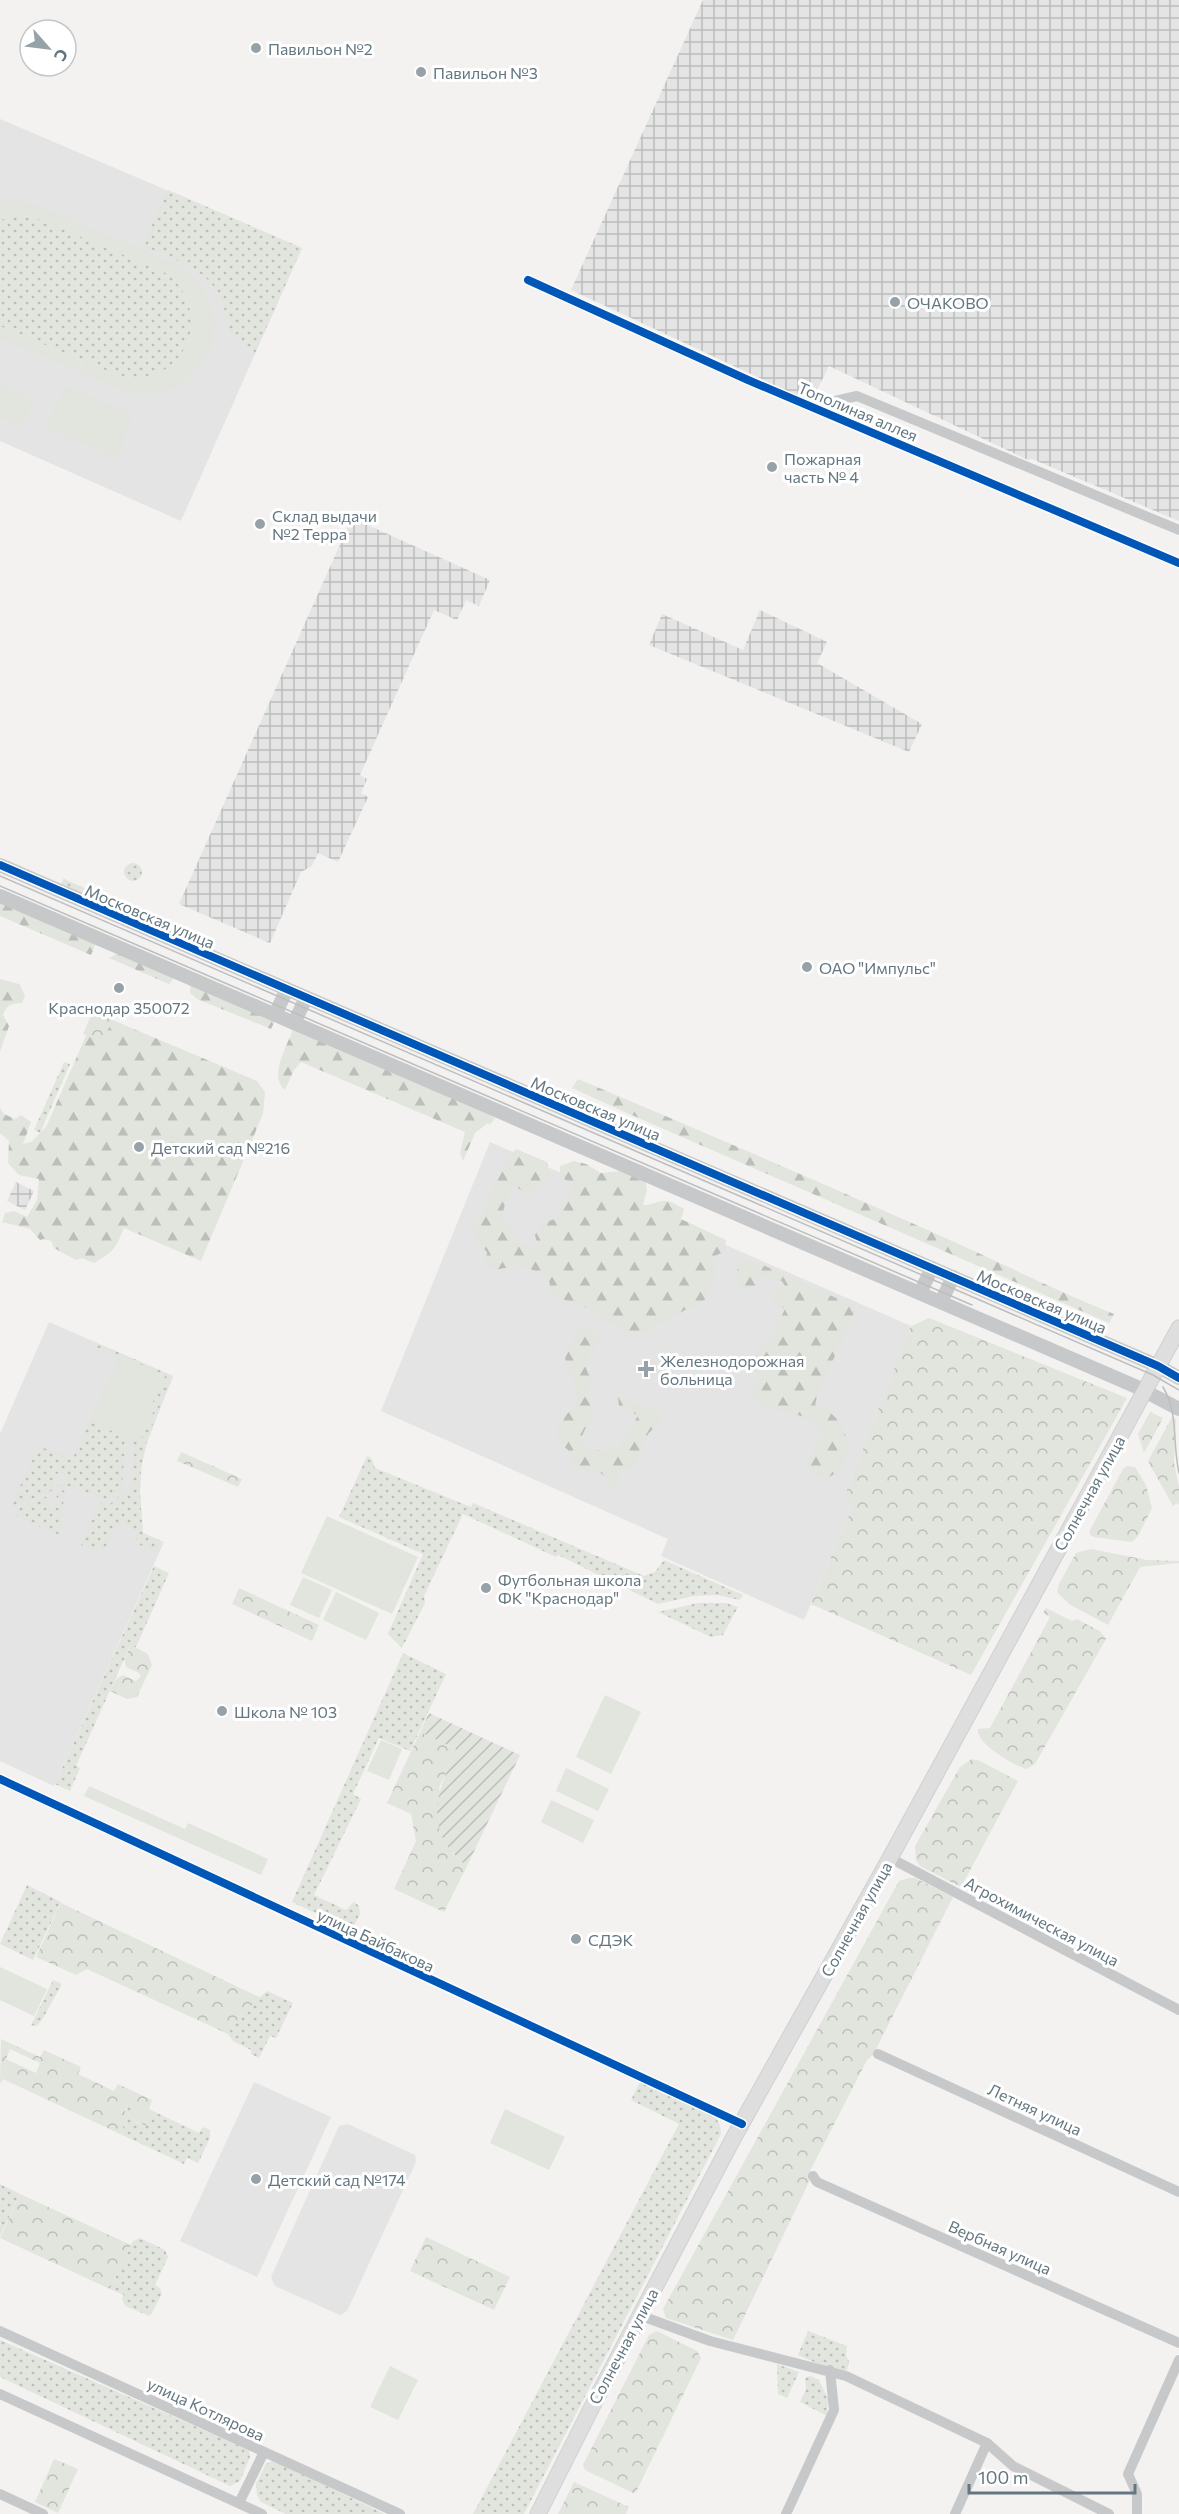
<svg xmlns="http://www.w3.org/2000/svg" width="1179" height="2514" font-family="Commissioner,sans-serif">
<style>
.built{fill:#e3e4e3}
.industrial{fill:url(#industrial-grid)}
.grass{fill:url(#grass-dots)}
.forest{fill:url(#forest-firs)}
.park{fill:url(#park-crowns);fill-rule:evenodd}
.garden{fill:url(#garden-furrows)}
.pitch{fill:#e2e4de}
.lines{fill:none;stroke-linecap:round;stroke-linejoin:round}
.secondary-casing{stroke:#cfd0d1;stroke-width:17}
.minor{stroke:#c7c8c9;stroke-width:10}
.tertiary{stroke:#c7c8c9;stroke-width:14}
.secondary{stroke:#dddedd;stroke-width:15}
.tram{stroke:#bdbebf;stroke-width:1.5}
.cycleway-casing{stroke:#fff;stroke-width:11}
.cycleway{stroke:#0057b8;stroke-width:8}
.poi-dot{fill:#96a2a8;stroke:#fff;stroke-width:2}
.labels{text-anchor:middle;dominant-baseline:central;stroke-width:6;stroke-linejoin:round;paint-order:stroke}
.poi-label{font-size:16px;fill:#647780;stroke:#fff;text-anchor:start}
.street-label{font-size:16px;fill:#647780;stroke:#fff}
</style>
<defs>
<pattern id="industrial-grid" width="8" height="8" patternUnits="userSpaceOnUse" patternTransform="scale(1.5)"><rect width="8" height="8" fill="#e3e4e3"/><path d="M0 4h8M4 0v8" fill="none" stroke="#bcbebd"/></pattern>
<pattern id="grass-dots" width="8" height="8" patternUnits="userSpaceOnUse" patternTransform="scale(1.5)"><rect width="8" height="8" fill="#e2e4de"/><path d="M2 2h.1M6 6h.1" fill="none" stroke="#bbbeb9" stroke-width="1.8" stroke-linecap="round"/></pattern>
<pattern id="forest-firs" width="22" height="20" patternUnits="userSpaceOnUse" patternTransform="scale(1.5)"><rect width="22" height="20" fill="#e2e4de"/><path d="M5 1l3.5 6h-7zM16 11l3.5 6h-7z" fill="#bbbeb9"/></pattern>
<pattern id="park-crowns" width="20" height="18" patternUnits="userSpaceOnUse" patternTransform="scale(1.5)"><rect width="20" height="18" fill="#e2e4de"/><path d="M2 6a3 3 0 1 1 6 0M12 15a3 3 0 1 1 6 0" fill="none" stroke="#bbbeb9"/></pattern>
<pattern id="garden-furrows" width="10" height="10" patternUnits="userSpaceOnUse" patternTransform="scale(1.5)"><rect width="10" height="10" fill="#e2e4de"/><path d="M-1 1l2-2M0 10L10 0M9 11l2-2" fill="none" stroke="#bbbeb9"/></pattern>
</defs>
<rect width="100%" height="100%" fill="#f3f2f1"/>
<!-- built -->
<g class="built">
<polygon points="0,119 302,248 181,521 0,441"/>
<polygon points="490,1142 911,1326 843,1500 853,1506 804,1620 661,1556 668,1539 381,1411"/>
<polygon points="49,1322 173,1376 147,1443 142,1463 140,1490 143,1533 164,1542 54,1786 0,1761 0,1434"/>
<polygon points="254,2082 331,2117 257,2277 180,2241"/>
<polygon points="348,2124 415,2155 416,2162 347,2311 340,2315 275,2286 271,2277 339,2126"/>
</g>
<!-- industrial -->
<g class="industrial">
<polygon points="703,0 1179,0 1179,521 1032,459 1028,460 829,366 811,402 571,290"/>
<polygon points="352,518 490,580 479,606 466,600 457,620 434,610 360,775 367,779 361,793 368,797 338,862 318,853 312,866 301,872 270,943 179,904"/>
<polygon points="760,610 827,642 817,663 922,724 909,752 649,645 662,614 743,650"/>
<polygon points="16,1182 34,1191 25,1210 7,1201"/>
</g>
<!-- grass -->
<g class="grass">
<path d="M168 190 302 248 255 353 230 333C220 270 195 270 143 245Z"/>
<path d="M15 216 42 220 159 269C213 298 195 381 133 378 116 377 100 368 85 361 57 350 28 338 0 326V220Z"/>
<circle cx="133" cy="872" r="9"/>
<polygon points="64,879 132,909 133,915 61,884"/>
<polygon points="64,1062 70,1064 40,1133 34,1130"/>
<path d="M95 1342 173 1376C162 1404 146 1433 142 1463 138 1486 141 1510 143 1533L161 1541 156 1552 136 1543 137 1530 122 1524 121 1527 116 1525 104 1550 94 1546 92 1550 81 1545 101 1501 110 1504 126 1491H131L135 1445H125L122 1489 109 1500 65 1485 58 1488V1485L64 1483 66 1479 63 1473 59 1472 53 1477 55 1486 53 1490 10 1508 39 1446 72 1460 90 1421 139 1443 155 1408 151 1406 165 1376 120 1355 119 1357 93 1346Z"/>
<polygon points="367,1456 372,1459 375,1468 471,1507 473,1503 644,1576 655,1572 664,1560 743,1595 740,1600 717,1595 694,1596 658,1604 558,1555 556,1557 463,1514 424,1596 425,1603 402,1648 388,1634 423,1554 339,1517"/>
<polygon points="65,1490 59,1535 16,1516 18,1508 53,1494 48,1501 51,1508 58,1508 61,1501 56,1496 58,1492"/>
<polygon points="154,1566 169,1573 136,1647 130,1646 76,1766 80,1768 70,1791 55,1784"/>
<polygon points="698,1603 726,1603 738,1607 723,1635 711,1637 658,1612"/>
<polygon points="403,1653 446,1674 410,1751 379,1738 353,1794 361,1799 314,1895 346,1910 354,1902 359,1906 360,1914 352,1930 292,1902"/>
<polygon points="27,1885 61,1902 33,1960 0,1944"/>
<polygon points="53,1980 62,1984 42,2020 37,2026 31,2025"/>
<polygon points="267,1991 293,2003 276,2038 270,2036 259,2058 251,2054 251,2050 233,2041 228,2034 241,2014"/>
<polygon points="640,2082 715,2116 720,2125 721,2134 524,2514 473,2514 679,2124 631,2100"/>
<polygon points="129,2103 137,2106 131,2119 145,2126 153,2111 199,2133 203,2127 210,2130 210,2138 198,2163 187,2158 184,2164 120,2134 129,2114 124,2112"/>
<polygon points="0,2184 20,2194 0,2236"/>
<polygon points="140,2238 165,2250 168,2257 155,2285 160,2288 162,2294 150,2316 125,2306 122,2299 124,2295 110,2289 133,2241"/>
<polygon points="808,2331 847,2346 846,2355 849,2362 847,2370 839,2373 798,2355"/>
<polygon points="0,2340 249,2450 250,2457 240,2481 230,2486 0,2377"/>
<polygon points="777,2364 799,2372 787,2398 778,2394"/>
<polygon points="810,2376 819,2380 828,2399 827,2416 800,2402 806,2389 805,2378"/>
<polygon points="272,2461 280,2464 385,2514 286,2514 261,2502 257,2495 256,2484 266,2464"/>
</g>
<!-- forest -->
<g class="forest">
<polygon points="0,900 97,941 91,955 0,916"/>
<polygon points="121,952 176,976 169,984 109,958"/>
<path d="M0 979 19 984 25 995 22 1003C11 1003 7 1005 3 1015L9 1026 0 1052Z"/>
<polygon points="191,982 275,1021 271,1029 197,999 190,993"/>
<path d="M96 1013 257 1081 265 1092 263 1114 201 1261 124 1228C115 1250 114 1251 94 1263L82 1258 76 1260 54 1248 51 1241 44 1239 40 1240 30 1229 2 1222 5 1213 14 1211 27 1217 37 1200 39 1179 19 1175 8 1163 9 1141 0 1133V1108L4 1114 15 1119 21 1115 31 1122 23 1144 31 1142 46 1127Z"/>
<path d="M293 1029 481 1110 495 1118 490 1125 488 1123 475 1133 463 1161 460 1153 465 1132 301 1062 294 1070 285 1090C268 1076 287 1047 293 1029Z"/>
<path d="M578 1079C697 1129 815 1180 932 1232 993 1259 1052 1289 1114 1314L1109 1323 627 1113 572 1088Z"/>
<path d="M516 1149 547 1162 550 1175 542 1178 534 1191 526 1194 513 1184 506 1200 501 1220 508 1224 514 1239 530 1248 538 1246 535 1235 542 1223 555 1219 569 1193 572 1183 560 1177V1166L574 1161 586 1164 601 1173 621 1171 645 1179 647 1190 643 1205C651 1206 656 1201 664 1201 671 1200 678 1206 684 1209L681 1219 726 1240 724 1252 712 1257 716 1271 706 1299 638 1335 625 1331 586 1308 552 1295 548 1276 520 1265 494 1270 486 1264 487 1252 478 1243 473 1228 480 1220 499 1176Z"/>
<path d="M741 1259 765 1266 854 1306 853 1317 818 1392 815 1405C819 1407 825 1408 828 1411 852 1428 856 1466 827 1478L811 1473 804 1465 826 1433C818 1429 814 1421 807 1418 787 1409 762 1414 752 1391L761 1381 752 1361 756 1353 772 1338 785 1309 774 1302 771 1295 779 1287 785 1286 782 1281 761 1276 756 1285 744 1292C734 1281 736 1271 741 1259Z"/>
<path d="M582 1328 592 1329 600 1342 586 1359 587 1371 591 1379 587 1391C600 1417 586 1419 580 1443 590 1450 610 1456 620 1445 626 1437 632 1425 638 1416L631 1411 619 1407 618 1396 661 1414V1420L648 1434 632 1469H616L620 1483 614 1487C598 1465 597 1475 574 1467L568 1450 560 1443 556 1425C561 1417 572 1412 576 1404 581 1395 568 1369 565 1358L575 1336Z"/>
</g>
<!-- park -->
<g class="park">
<polygon points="93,1011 113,1020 102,1042 83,1034"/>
<polygon points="929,1318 1127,1398 971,1675 811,1604 853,1506 843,1500 911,1326"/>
<polygon points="1150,1412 1163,1418 1144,1453 1138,1434"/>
<polygon points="1172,1417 1176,1419 1174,1463 1179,1487 1179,1505 1177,1503 1173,1506 1148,1461"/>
<polygon points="181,1452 242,1479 238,1487 177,1461"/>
<polygon points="1127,1466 1135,1467 1146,1485 1152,1508 1138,1536 1132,1542 1094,1537 1090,1535 1090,1530 1123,1469"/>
<polygon points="1091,1549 1147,1560 1179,1561 1179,1563 1140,1567 1108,1625 1069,1604 1057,1592 1059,1584 1076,1553"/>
<polygon points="239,1588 319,1625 312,1641 232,1604"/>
<path d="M1046 1608 1072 1621 1077 1619 1101 1632 1106 1639 1035 1764 1027 1769C1014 1766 975 1743 978 1729L990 1728 1050 1617 1043 1613Z"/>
<polygon points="131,1645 148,1654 152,1665 137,1697 127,1699 110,1691 115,1680 123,1675 136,1681 141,1676 139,1673 126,1667 124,1660"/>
<polygon points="420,1732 456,1749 439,1788 453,1854 467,1866 444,1912 394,1889 416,1841 411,1814 387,1803"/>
<polygon points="972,1759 980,1761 1018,1781 961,1887 920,1866 916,1860 915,1846 960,1767"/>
<polygon points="909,1878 915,1878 953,1897 873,2055 867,2060 810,2171 809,2182 733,2340 666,2318 663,2309 899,1881"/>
<polygon points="61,1903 259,1997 261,1998 241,2014 228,2034 87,1969 76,1975 36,1957"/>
<path d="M1 2039 40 2057 44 2050 81 2067 78 2074 114 2091 118 2084 152 2100 149 2109 153 2111 146 2126 131 2119 136 2107 129 2103 124 2111 129 2114 120 2134 3 2079 0 2084ZM10 2049 40 2063 36 2073 6 2059Z"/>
<polygon points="20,2194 131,2245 110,2289 0,2238"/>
<polygon points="426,2237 510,2277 494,2310 410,2271"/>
<polygon points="657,2331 697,2351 701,2358 636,2492 633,2493 585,2470 583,2465 649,2335"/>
<polygon points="54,2459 78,2469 58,2513 35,2502"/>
<polygon points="574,2482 629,2507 626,2514 558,2514"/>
</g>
<!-- garden -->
<path class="garden" d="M429 1713 520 1755 467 1866C422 1831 436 1794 456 1749L420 1732Z"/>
<!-- pitch -->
<g class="pitch">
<path d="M14 200 36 205 175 264C246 302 212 403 132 393L0 338V326L115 374C179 396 221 313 168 274L34 217 15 216 0 220V201Z"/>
<polygon points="0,385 34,401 22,427 0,417"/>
<polygon points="65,387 133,414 117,457 46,428"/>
<polygon points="120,1355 165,1376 151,1406 155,1408 139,1443 90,1421"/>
<polygon points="327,1516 418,1557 392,1614 301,1573"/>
<polygon points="303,1577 332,1590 319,1618 290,1605"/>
<polygon points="336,1592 379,1613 366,1640 323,1620"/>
<polygon points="605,1695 641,1712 611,1774 576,1757"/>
<polygon points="381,1740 402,1749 389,1780 367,1771"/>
<polygon points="566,1768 609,1789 598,1811 556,1791"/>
<polygon points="89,1786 185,1829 188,1823 268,1859 261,1875 84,1796"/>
<polygon points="551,1800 594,1820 583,1843 541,1822"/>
<polygon points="0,1967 47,1989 34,2016 0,2000"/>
<polygon points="505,2109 565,2137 549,2170 490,2143"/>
<polygon points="390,2366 418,2380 398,2420 370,2407"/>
</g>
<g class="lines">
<!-- secondary casing -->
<g class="secondary-casing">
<polyline id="secondary" points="538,2514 595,2401 734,2137 890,1858 1179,1328"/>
</g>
<!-- minor -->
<g class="minor">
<polyline points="528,280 748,380 1179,563"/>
<polyline points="813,406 857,396 1179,530"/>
<polyline points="0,1779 742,2124"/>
<polyline points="890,1858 1179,2010"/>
<polyline points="878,2054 1179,2192"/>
<polyline points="813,2176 817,2182 1179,2343"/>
<polyline points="639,2315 710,2341 846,2376 987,2443 1013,2466 1109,2514"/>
<polyline points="0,2331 400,2514"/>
<polyline points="0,2394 262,2514"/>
<polyline points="0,2494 43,2514"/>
<polyline points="239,2503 264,2452"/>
<polyline points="786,2514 834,2410 830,2370"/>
<polyline points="955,2514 987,2443"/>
<polyline points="1137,2514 1137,2494 1128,2474 1179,2360"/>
</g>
<!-- tertiary -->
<g class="tertiary">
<polyline points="0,865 1158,1366 1179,1378"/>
<polyline points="0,896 1137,1387 1179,1409"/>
<polyline points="275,1015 287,989"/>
<polyline points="294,1023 306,998"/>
<polyline points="920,1293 932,1268"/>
<polyline points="941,1302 953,1277"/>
</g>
<!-- secondary -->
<use href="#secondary" class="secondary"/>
<!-- tram -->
<g class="tram">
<polyline points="0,876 1153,1375 1179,1390"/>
<polyline points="0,886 972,1305"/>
<path d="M1163 1387C1179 1414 1172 1442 1179 1473"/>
</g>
<!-- cycleway casing -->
<g class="cycleway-casing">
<g id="cycleway">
<polyline points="528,280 748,380 1179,563"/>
<polyline points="0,865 1158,1366 1179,1378"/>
<polyline points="0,1779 742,2124"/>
</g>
</g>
<!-- cycleway -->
<use href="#cycleway" class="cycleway"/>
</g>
<!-- markers -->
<g class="poi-dot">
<circle cx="256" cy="48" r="6"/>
<circle cx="421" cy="72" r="6"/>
<circle cx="895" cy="302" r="6"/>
<circle cx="772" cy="467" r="6"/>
<circle cx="260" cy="524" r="6"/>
<circle cx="807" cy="967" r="6"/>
<circle cx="119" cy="988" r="6"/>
<circle cx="139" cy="1147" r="6"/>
<path d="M643 1360h6v6h6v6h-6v6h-6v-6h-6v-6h6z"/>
<circle cx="486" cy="1588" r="6"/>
<circle cx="222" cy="1711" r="6"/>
<circle cx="576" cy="1939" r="6"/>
<circle cx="256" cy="2179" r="6"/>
</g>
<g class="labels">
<!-- poi labels -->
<g class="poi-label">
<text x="268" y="48">Павильон №2</text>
<text x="433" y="72">Павильон №3</text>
<text x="907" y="302">ОЧАКОВО</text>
<text x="784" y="458">Пожарная<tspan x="784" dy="18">часть № 4</tspan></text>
<text x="272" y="515">Склад выдачи<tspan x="272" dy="18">№2 Терра</tspan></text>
<text x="819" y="967">ОАО "Импульс"</text>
<text x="119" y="1007" text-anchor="middle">Краснодар 350072</text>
<text x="151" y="1147">Детский сад №216</text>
<text x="660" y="1360">Железнодорожная<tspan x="660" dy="18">больница</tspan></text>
<text x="498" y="1579">Футбольная школа<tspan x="498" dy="18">ФК "Краснодар"</tspan></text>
<text x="234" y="1711">Школа № 103</text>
<text x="588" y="1939">СДЭК</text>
<text x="268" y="2179">Детский сад №174</text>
</g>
<!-- street labels -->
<g class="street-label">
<text transform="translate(858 411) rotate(23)">Тополиная аллея</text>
<text transform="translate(150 916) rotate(23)">Московская улица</text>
<text transform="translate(596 1108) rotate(23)">Московская улица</text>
<text transform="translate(1042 1301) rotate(23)">Московская улица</text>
<text transform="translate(1089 1493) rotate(-61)">Солнечная улица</text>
<text transform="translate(856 1919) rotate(-61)">Солнечная улица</text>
<text transform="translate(1042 1921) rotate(28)">Агрохимическая улица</text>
<text transform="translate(376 1940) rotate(25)">улица Байбакова</text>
<text transform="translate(1035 2109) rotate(25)">Летняя улица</text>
<text transform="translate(1000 2247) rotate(24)">Вербная улица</text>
<text transform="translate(623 2346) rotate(-62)">Солнечная улица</text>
<text transform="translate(206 2409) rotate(25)">улица Котлярова</text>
</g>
</g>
<!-- north arrow -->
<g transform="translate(48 48) rotate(118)"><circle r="28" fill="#ffffff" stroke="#c1c9cc" stroke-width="1.5"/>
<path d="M0-4.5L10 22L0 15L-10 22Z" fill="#96a2a8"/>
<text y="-9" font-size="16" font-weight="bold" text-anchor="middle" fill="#647780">С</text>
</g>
<!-- scale -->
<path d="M969 2484v9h166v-9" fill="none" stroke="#647780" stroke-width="3"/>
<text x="978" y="2484" font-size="18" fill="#647780" stroke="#ffffff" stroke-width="4.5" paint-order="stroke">100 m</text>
</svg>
